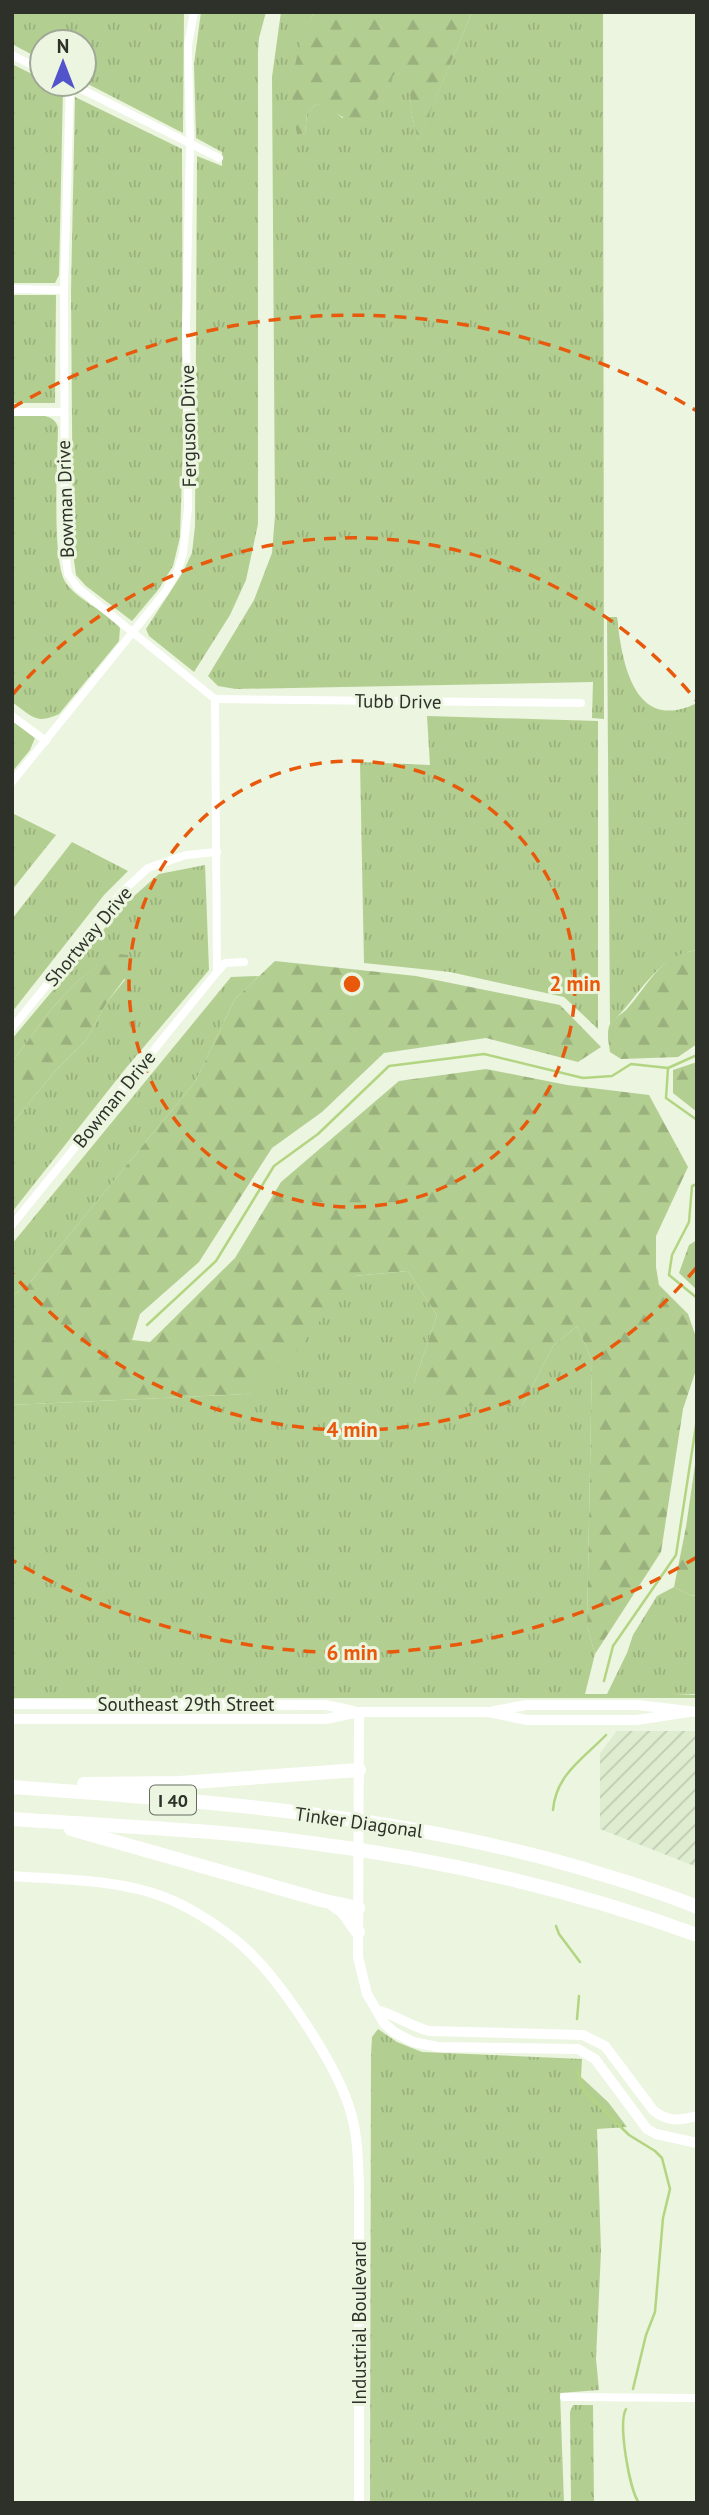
<svg xmlns="http://www.w3.org/2000/svg" width="709" height="2515" font-family="'PT Sans',sans-serif">
<style>
.industrial{fill:url(#industrial-furrows)}
.grass{fill:url(#grass-tufts)}
.forest{fill:url(#forest-firs)}
.lines{fill:none;stroke-linecap:round;stroke-linejoin:round}
.stream{stroke:#b3d582;stroke-width:2.5}
.minor{stroke:#fff;stroke-width:8}
.secondary{stroke:#fff;stroke-width:10}
.motorway{stroke:#fff;stroke-width:14}
.ring{fill:none;stroke:#e8590c;stroke-width:3.5;stroke-dasharray:12 9}
.labels{text-anchor:middle;dominant-baseline:central;stroke-width:6;stroke-linejoin:round;paint-order:stroke}
.shield{fill:#ebf5df;stroke:#666c60;stroke-width:2}
.shield-label{font-size:18px;font-weight:bold;fill:#2d3129}
.street-label{font-size:19px;fill:#2d3129;stroke:#ebf5df}
.centre{fill:#e8590c;stroke:#ebf5df;stroke-width:3.5}
.ring-label{font-size:21px;text-anchor:middle;font-weight:bold;fill:#e8590c;stroke:#ebf5df;stroke-width:6;stroke-linejoin:round;paint-order:stroke}
</style>
<defs>
<pattern id="industrial-furrows" width="10" height="10" patternUnits="userSpaceOnUse" patternTransform="scale(1.75)"><rect width="10" height="10" fill="#deeccf"/><path d="M-1 1l2-2M0 10L10 0M9 11l2-2" fill="none" stroke="#bfcbb2"/></pattern>
<pattern id="grass-tufts" width="24" height="20" patternUnits="userSpaceOnUse" patternTransform="scale(1.75)"><rect width="24" height="20" fill="#b3ce91"/><path d="M3 7l-1-3M5 7V3M7 7l1-3M15 17l-1-3M17 17v-4M19 17l1-3" fill="none" stroke="#9ab17d"/></pattern>
<pattern id="forest-firs" width="22" height="20" patternUnits="userSpaceOnUse" patternTransform="scale(1.75)"><rect width="22" height="20" fill="#b3ce91"/><path d="M5 1l3.5 6h-7zM16 11l3.5 6h-7z" fill="#9ab17d"/></pattern>
</defs>
<rect width="100%" height="100%" fill="#ebf5df"/>
<!-- industrial -->
<polygon class="industrial" points="617,1731 697,1731 697,1867 600,1829 600,1753"/>
<!-- grass -->
<g class="grass">
<polygon points="12,12 184,12 183,133 84,82 84,42 42,42 42,60 12,44"/>
<polygon points="201,12 266,12 259,38 258,51 258,524 246,580 230,615 194,672 149,636 146,629 183,572 192,553 195,526 197,156 222,166 222,152 196,138 194,64"/>
<path d="M281 12H314C300 41 290 104 297 135L305 133 307 114 316 104 328 105 342 118 373 103 394 75 410 70 411 111 418 140 472 12H603L604 719 592 718 593 682 236 689 218 686 208 676 254 600 272 553 275 515 272 77Z"/>
<polygon points="12,64 42,79 42,84 52,84 63,89 59,275 55,283 12,283"/>
<polygon points="75,97 182,149 183,442 180,537 173,566 158,590 132,621 86,586 76,575 73,553 71,291"/>
<polygon points="12,295 56,295 55,403 12,403"/>
<path d="M12 416C27 416 53 410 58 427 58 457 51 562 66 583 80 602 105 610 120 628L119 641 59 714C35 725 32 716 12 702Z"/>
<path d="M607 617H617C622 663 634 734 697 703V950C654 957 640 997 610 1024Z"/>
<polygon points="427,716 598,721 598,1029 564,997 450,972 364,963 360,762 430,765"/>
<polygon points="12,720 35,738 30,750 12,772"/>
<polygon points="12,813 56,835 12,890"/>
<polygon points="72,842 128,871 104,895 12,1012 12,919"/>
<polygon points="205,865 209,970 126,1068 12,1212 12,1124 55,1071 86,1040 107,1002 125,980 113,954 79,980 53,1007 12,1062 12,1039 125,904 159,874"/>
<polygon points="259,976 235,999 195,1082 28,1285 12,1296 12,1244 231,977"/>
<polygon points="408,1271 437,1315 414,1383 522,1406 553,1346 577,1326 592,1361 587,1626 595,1654 585,1694 607,1694 627,1653 633,1635 657,1596 674,1587 690,1595 697,1596 697,1694 676,1694 697,1695 697,1698 12,1698 12,1405 248,1394 354,1276"/>
<polygon points="378,2029 397,2042 422,2052 582,2059 581,2077 608,2102 627,2127 597,2129 601,2251 596,2359 599,2390 560,2393 564,2503 370,2503 371,2055 372,2037"/>
<polygon points="573,2405 593,2405 594,2503 571,2503 570,2412"/>
</g>
<!-- forest -->
<g class="forest">
<path d="M314 12H472L418 141 411 111 409 71 394 75 362 120C340 124 336 106 316 104L307 114 305 133 297 135C287 88 293 55 314 12Z"/>
<path d="M697 950V1044L678 1057 621 1059 610 1052C609 1044 606 1032 610 1024 613 1019 622 1014 626 1010 650 984 658 956 697 950Z"/>
<polygon points="113,953 128,955 131,970 107,1002 86,1040 55,1071 12,1124 12,1062 53,1007 79,980"/>
<polygon points="275,961 416,976 560,1005 601,1047 578,1062 486,1038 384,1053 322,1112 272,1148 199,1262 140,1314 132,1340 150,1342 235,1258 281,1182 399,1081 486,1069 567,1085 649,1095 688,1167 656,1236 656,1267 659,1285 688,1314 697,1340 697,1367 683,1409 661,1552 595,1654 587,1626 592,1361 577,1326 553,1346 522,1406 453,1406 414,1383 437,1315 408,1271 354,1276 296,1352 248,1394 12,1405 12,1296 28,1285 195,1082 235,999"/>
<polygon points="697,1062 697,1112 673,1093 673,1070"/>
<polygon points="697,1240 697,1290 679,1273 689,1245"/>
<polygon points="697,1451 697,1596 690,1595 674,1587 686,1527"/>
</g>
<g class="lines">
<!-- stream -->
<g class="stream">
<polyline points="668,1068 666,1098 697,1120"/>
<polyline points="697,1184 692,1186 689,1222 672,1255 669,1275 697,1298"/>
<polyline points="147,1325 216,1261 274,1166 318,1134 389,1066 484,1054 583,1078 612,1076 631,1064 668,1068 697,1055"/>
<polyline points="604,1681 613,1646 676,1555 697,1419"/>
<path d="M553 1810C556 1774 584 1758 606 1735"/>
<polyline points="556,1926 559,1934 580,1962"/>
<polyline points="577,2019 579,1996"/>
<polyline points="577,2071 584,2091 629,2135 655,2151 662,2158 670,2189 663,2218 655,2312 646,2335 633,2389"/>
<path d="M626 2409C618 2423 629 2489 639 2503"/>
</g>
<!-- minor -->
<g class="minor">
<polyline points="12,55 42,70"/>
<polyline points="70,84 64,290 65,552 68,574 78,588 215,699 217,972"/>
<polyline points="71,84 219,158"/>
<polyline points="12,289 64,290"/>
<polyline points="12,412 63,412"/>
<polyline points="215,699 581,703"/>
<polyline points="12,716 46,741"/>
<polyline points="12,782 165,592 178,570 183,553 188,508 186,327 190,144 188,45 194,12"/>
<polyline points="12,1028 122,892 148,868 186,855 217,852"/>
<polyline points="12,1225 217,972 225,963 244,962"/>
<polyline points="564,2397 697,2398"/>
</g>
<!-- secondary -->
<g class="secondary">
<polyline points="12,1704 326,1705 353,1711"/>
<polyline points="494,1711 526,1705 638,1705 697,1712"/>
<polyline points="359,1712 358,1957 367,1994 384,2023 394,2032 413,2042 438,2047 578,2049 595,2059 647,2129 656,2134 697,2143"/>
<polyline points="12,1719 326,1719 359,1712 488,1712 527,1720 637,1720 689,1712"/>
<path d="M12 1876C63 1880 116 1879 164 1897 192 1908 223 1928 245 1948 281 1981 338 2066 351 2113 358 2137 358 2162 359 2187V2503"/>
<path d="M377 2010C396 2015 410 2026 429 2031L583 2035 605 2046 653 2110C667 2122 679 2121 697 2116"/>
</g>
<!-- motorway -->
<g class="motorway">
<polyline points="84,1784 179,1783 359,1770"/>
<path d="M12 1787C203 1801 396 1814 581 1868 620 1880 659 1891 697 1907"/>
<path d="M12 1819C109 1826 208 1829 304 1842 439 1859 569 1888 697 1935"/>
<polyline points="71,1829 321,1900 358,1908"/>
<polyline points="334,1905 343,1911 358,1932"/>
</g>
</g>
<!-- distance rings -->
<g class="ring">
<circle cx="352" cy="984" r="223"/>
<path d="M696 1268A446 446 0 0 1 13 1274M13 694A446 446 0 0 1 696 700"/>
<path d="M697 1557A669 669 0 0 1 12 1560M12 408A669 669 0 0 1 697 411"/>
</g>
<g class="labels">
<!-- shield labels -->
<rect class="shield" x="150" y="1785.5" width="46" height="29" rx="5"/>
<g class="shield-label">
<text x="173" y="1800">I 40</text>
</g>
<!-- street labels -->
<g class="street-label">
<text transform="translate(188 426) rotate(-91)">Ferguson Drive</text>
<text transform="translate(65 499) rotate(-92)">Bowman Drive</text>
<text transform="translate(398 701) rotate(1)">Tubb Drive</text>
<text transform="translate(88 936) rotate(-50)">Shortway Drive</text>
<text transform="translate(114 1099) rotate(-51)">Bowman Drive</text>
<text x="186" y="1704">Southeast 29th Street</text>
<text transform="translate(359 1822) rotate(8)">Tinker Diagonal</text>
<text transform="translate(359 2323) rotate(-90)">Industrial Boulevard</text>
</g>
</g>
<circle cx="352" cy="984" r="10" class="centre"/>
<g class="ring-label">
<text x="575" y="991">2 min</text>
<text x="352" y="1437">4 min</text>
<text x="352" y="1660">6 min</text>
</g>
<!-- border -->
<rect width="709" height="2515" fill="none" stroke="#2d3129" stroke-width="28"/>
<!-- north arrow -->
<g transform="translate(63 63)"><circle r="33" fill="#ebf5df" stroke="#9fa796" stroke-width="2"/>
<path d="M0-5L12 26L0 18L-12 26Z" fill="#5154ca"/>
<text y="-10" font-size="19" font-weight="bold" text-anchor="middle" fill="#2d3129">N</text>
</g>
</svg>
